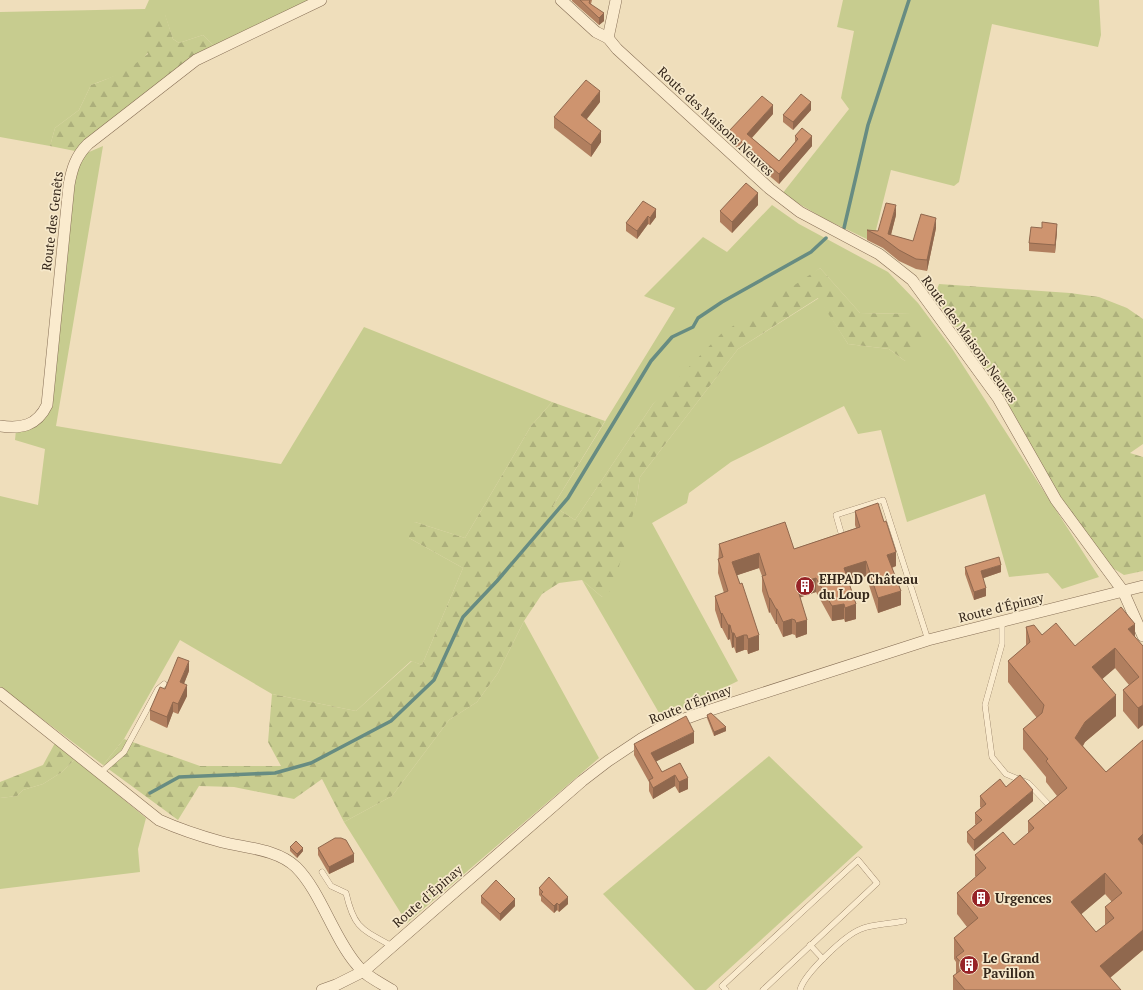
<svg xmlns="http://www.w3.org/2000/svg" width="1143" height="990" font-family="'PT Serif',serif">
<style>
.green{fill:#c7cc8f}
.forest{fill:url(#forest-firs)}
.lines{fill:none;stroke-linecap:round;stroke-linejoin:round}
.stream{stroke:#678c82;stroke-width:3.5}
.lane-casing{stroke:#866e55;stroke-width:6}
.street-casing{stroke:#866e55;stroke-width:12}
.lane{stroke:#faebce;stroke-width:5.5}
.street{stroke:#faebce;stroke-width:11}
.wall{fill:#b17f5f;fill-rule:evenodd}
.shaded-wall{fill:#90684e}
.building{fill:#ce946f;stroke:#90684e;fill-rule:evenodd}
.labels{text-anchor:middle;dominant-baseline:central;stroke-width:3.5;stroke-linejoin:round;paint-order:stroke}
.street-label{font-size:13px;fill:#34261a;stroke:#f6e8ca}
.poi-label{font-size:13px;font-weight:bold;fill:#34261a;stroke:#f6e8ca;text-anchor:start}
</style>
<defs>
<pattern id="forest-firs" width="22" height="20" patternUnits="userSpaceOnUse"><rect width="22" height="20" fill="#c7cc8f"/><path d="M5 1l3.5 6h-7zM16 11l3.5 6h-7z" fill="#acaf7b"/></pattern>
</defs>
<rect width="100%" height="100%" fill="#efdebb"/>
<!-- green -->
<g class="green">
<path d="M149 0H313L214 46 203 35 179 43 173 39 165 15C160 26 155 45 147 54 135 71 109 78 91 85L79 110 55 128 50 146 0 137V12L145 9Z"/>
<polygon points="843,0 1099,0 1101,35 1098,47 992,24 959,182 954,186 891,170 873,242 825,219 782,194 849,109 841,98 854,31 837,27"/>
<polygon points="103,146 56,426 281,464 364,327 552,402 531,426 465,538 415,522 409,538 463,568 422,665 411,661 356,711 272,694 180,640 124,739 103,765 0,687 0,496 38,505 45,449 15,440 16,430 41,422 72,185 82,155"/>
<polygon points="772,205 799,224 888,272 918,303 953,350 1099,577 1062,589 1048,573 1009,577 985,494 907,522 881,430 858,434 844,406 731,462 689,493 687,503 652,523 738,681 662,718 582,580 602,597 636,503 640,477 738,349 819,298 848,344 889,349 905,361 911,314 860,313 820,268 653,404 575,520 553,506 675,308 644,296 703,237 727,252"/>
<polygon points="524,621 599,758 407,923 344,822 392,796 449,720 477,702 498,673"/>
<polygon points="769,756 863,847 706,990 695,990 603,894"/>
<polygon points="75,759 146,818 138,849 140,872 0,889 0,798 17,796 23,790 43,784 62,772"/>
</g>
<!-- forest -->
<g class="forest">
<path d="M165 14 173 39 179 43 203 35 214 46 75 151 50 146 55 128 79 110 91 85C112 78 130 69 148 54L137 31Z"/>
<polygon points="820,268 860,313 911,314 925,339 905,361 889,349 848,344 818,298 738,349 640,477 636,503 613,589 602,597 582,580 559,583 542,594 524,621 498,673 477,702 449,720 392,796 344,822 322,779 294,799 234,787 199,786 178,820 103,765 124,739 200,766 281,766 268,742 272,694 356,711 412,661 422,665 463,568 409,538 409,527 415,522 465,538 531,426 552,402 605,421 553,506 575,520 653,404 721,334"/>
<polygon points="939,284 1070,293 1099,297 1127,308 1143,319 1143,444 1130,453 1143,457 1143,571 1124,575 1108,565 1058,498 1004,396 934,297"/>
<polygon points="55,743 75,759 62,772 43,784 23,790 17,796 0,798 0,782 43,765"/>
</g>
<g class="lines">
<!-- stream -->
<g class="stream">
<polyline points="844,228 868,125 909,0"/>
<polyline points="150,793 179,777 275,773 311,763 391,721 434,680 463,617 497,581 568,498 651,361 672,337 693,327 698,318 722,302 811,252 826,238"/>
</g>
<!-- lane casing -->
<g class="lane-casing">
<g id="lane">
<polyline points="842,536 836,515 883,500 928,640"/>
<polyline points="1002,621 1002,644 985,705 992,757 1006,774 1028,783 1049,805"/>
<polyline points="100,773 124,752 158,689 164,684"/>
<path d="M322 872 331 886 346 893C354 928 361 929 392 946"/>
<polyline points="810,945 823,959"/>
<polyline points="726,990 722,986 858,860 877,883 763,990"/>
<path d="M800 990C804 974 845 935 861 929 873 924 890 924 904 921"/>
</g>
</g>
<!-- street casing -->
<g class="street-casing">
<g id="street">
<polyline points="561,0 596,32 608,38"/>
<polyline points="616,0 608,38 617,49 770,189 800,212 879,254 912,280 998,398 1056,500 1123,591 1143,636"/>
<path d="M0 426C21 429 37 426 47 405L69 185C72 168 76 156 88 144L196 60 321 0"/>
<path d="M0 693 159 820C179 829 200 836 222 842 246 848 277 849 296 867 321 892 333 937 357 965 365 976 381 983 392 990"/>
<polyline points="322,990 336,985 364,971 582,781 608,761 641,739 660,728 698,714 928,640 1143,586"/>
</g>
</g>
<!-- lane -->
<use href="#lane" class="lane"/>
<!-- street -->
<use href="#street" class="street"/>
</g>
<!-- wall -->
<g class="wall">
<polygon points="572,0 592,0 591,4 604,21 599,25 572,1"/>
<polygon points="600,102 587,119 601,142 591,157 554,128 554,117"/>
<polygon points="811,110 793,130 783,122 783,115"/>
<polygon points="773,114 752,138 779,161 795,142 795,136 812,146 779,184 729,141 729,131"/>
<polygon points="758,205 732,233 720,222 720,211"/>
<polygon points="656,209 656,217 650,225 648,224 637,239 626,231 626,223"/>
<polygon points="896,215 891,235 913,241 936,228 927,271 916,269 899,261 883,248 867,240 867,230 878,231"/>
<polygon points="1042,228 1057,231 1055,253 1029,251 1029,243"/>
<polygon points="855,511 896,566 892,568 901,605 878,613 866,576 848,582 856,619 845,622 844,619 832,621 816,592 800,597 807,634 796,638 795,635 792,634 783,637 777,624 776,624 770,612 769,613 762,591 762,576 759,568 737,575 759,650 748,654 747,650 744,650 736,653 734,647 732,648 730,639 728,640 722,628 721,628 715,610 715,596 724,593 718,573 719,544 794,549 856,528 855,525"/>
<polygon points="965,567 1001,572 983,578 986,596 974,600 965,574"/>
<path d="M1026 627 1042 635 1075 646 1135 637 1143 646V725L1138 729 1123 711V690L1129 685 1115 668 1102 679 1116 716 1085 742 1083 746 1106 772 1143 740V950L1110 978 1121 990H953V976L956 974V962L954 959V938L967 927 957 914V893L976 877 975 876V855L1014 845 1028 834V821L1057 796 1046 782V777L1023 749V729L1037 718 1008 682V661L1026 646ZM1105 894 1112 902 1105 907V925L1096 932 1081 914Z"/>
<polygon points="189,671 184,684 187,696 178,714 173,712 167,728 150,720 150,710 165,689"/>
<polygon points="707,715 726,731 714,736 707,718"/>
<polygon points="694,743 656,761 662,772 680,763 688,789 679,793 675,786 653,799 649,791 649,782 634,755 634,744"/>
<polygon points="1006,787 1033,801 974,851 967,842 967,832 976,824 975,824 975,813 981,808 980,807 980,796"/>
<polygon points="290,847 303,851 297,858 290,851"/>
<polygon points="318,848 354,862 329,874 318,855"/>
<polygon points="539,888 568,904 559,912 557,910 554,913 541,901 541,897 539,895"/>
<polygon points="481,896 515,906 500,921 481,903"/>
</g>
<!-- shaded-wall -->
<g class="shaded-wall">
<polygon points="604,13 604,21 599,25 599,18"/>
<polygon points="600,91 600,102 581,126 581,115"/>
<polygon points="811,102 811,110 793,130 793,122"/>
<polygon points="773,105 773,114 747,143 747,134"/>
<polygon points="601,131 601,142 591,157 591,145"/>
<polygon points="812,136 812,146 779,184 779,174"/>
<polygon points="758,193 758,205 732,233 732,222"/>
<polygon points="896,205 896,215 889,242 888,234"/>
<polygon points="656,209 656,217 650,225 650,218"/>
<polygon points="648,216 648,224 637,239 637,231"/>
<polygon points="936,218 936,228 927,271 927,260"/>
<polygon points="1057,224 1057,231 1055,253 1055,245"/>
<polygon points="896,552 896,566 887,569 887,555"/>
<polygon points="759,553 759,568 732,577 732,562"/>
<polygon points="866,561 866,576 844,583 844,568"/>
<polygon points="1001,565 1001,572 981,579 981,571"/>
<polygon points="816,578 816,592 796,599 796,584"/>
<polygon points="986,588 986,596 974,600 974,592"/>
<polygon points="901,591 901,605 878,613 878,598"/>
<polygon points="769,598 770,598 770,612 769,613"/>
<polygon points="844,604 844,619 832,621 832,606"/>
<polygon points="856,604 856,619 845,622 845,608"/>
<rect x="776" y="609" width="1" height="15"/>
<polygon points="722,613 722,628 721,628 721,614"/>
<polygon points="792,619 792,634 783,637 783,622"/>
<polygon points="807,620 807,634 796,638 796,623"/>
<polygon points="1135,624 1135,644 1128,629"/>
<polygon points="728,625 730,625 730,639 728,640"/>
<polygon points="732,633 734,633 734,647 732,648"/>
<polygon points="744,635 744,650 736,653 736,638"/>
<polygon points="759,635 759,650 748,654 748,639"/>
<polygon points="1115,648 1115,668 1092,688 1092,667"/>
<polygon points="189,661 189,671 180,693 180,682"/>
<polygon points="187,685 187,696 178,714 178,704"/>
<polygon points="1116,695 1116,716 1085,742 1075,759 1075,738 1085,722"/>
<polygon points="173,702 173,712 167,728 167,717"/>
<polygon points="1143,705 1143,725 1138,729 1138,708"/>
<polygon points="726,727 726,731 714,736 714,732"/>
<polygon points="694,732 694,743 651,764 651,753"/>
<polygon points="675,775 675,786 653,799 653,788"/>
<polygon points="688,778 688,789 679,793 679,782"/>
<polygon points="1033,790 1033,801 974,851 974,840"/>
<polygon points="1143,834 1143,855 1138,839"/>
<polygon points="303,848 303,851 297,858 297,854"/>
<polygon points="354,854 354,862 329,874 329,867"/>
<polygon points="1105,873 1105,894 1071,923 1071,902"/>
<polygon points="568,897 568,904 559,912 559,905"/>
<polygon points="515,899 515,906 500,921 500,914"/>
<polygon points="557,903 557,910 554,913 554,906"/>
<polygon points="1143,930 1143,950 1100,986 1100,966"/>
</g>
<!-- building -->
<g class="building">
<polygon points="580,0 590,0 589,3 604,13 599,18"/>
<polygon points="586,80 600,91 581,115 601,131 591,145 554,117"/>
<polygon points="801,94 811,102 793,122 783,115"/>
<polygon points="762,96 773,105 747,134 779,161 798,139 795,136 802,128 812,136 779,174 729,131"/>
<polygon points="746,183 758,193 732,222 720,211"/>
<polygon points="643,201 656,209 650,218 648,216 637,231 626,223"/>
<polygon points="886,203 896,205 888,234 913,241 921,214 936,218 927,260 916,259 899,250 883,238 867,230 878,231"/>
<polygon points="1042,222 1057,224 1055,245 1029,243 1031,227 1042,228"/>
<polygon points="878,503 884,522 886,521 896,552 887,555 901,591 878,598 866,561 844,568 856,604 845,608 844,604 832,606 816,578 796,584 807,620 796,623 795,620 792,619 783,622 777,609 776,609 770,598 769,598 762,576 766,575 759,553 732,562 740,584 742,583 759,635 748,639 747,635 744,635 736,638 734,633 732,633 730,625 728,625 722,613 721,614 715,596 728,591 718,559 723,557 719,544 785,522 794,549 860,527 855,511"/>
<polygon points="999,557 1001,565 981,571 986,588 974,592 965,567"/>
<path d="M1121 607 1135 624 1128 629 1143 646V705L1138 708 1123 690 1139 677 1115 648 1092 667 1116 695 1085 722 1075 738 1106 772 1143 740V834L1138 839 1143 845V930L1100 966 1121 990H965L953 976 965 967 956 957 964 951 954 938 978 918 957 893 986 868 975 855 1003 832 1014 845 1034 828 1028 821 1067 788 1046 761 1048 759 1023 729 1042 713 1044 705 1008 661 1030 642 1026 627 1034 625 1042 635 1056 623 1075 646ZM1105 873 1122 893 1105 907 1114 918 1096 932 1071 902Z"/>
<polygon points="178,657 189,661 180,682 187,685 178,704 173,702 167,717 150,710 160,687 165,689"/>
<polygon points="711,713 726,727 714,732 707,715"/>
<polygon points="686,716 694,732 651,753 662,772 680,763 688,778 679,782 675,775 653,788 649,780 653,778 634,744"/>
<polygon points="1020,775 1033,790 974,840 967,832 982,820 975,813 986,804 980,796 1000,779 1006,787"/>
<polygon points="335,838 341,838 346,840 354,854 329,867 318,848"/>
<polygon points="296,841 303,848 297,854 290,847"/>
<polygon points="549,877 568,897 559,905 557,903 554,906 541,894 543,892 539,888"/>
<polygon points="496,880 515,899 500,914 481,896"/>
</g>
<!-- icons -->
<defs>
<g id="building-disc" transform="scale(1)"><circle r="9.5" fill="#962327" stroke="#f6e8ca"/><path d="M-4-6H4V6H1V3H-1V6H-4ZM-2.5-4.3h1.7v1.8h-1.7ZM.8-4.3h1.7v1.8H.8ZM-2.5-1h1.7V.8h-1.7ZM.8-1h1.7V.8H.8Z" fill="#fff"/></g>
</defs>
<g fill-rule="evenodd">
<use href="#building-disc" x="805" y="586"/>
<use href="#building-disc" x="981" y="898"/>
<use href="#building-disc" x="969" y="965"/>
</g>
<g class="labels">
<!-- street labels -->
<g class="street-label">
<text transform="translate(716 121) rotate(43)">Route des Maisons Neuves</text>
<text transform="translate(52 221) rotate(-83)">Route des Genêts</text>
<text transform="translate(970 339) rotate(54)">Route des Maisons Neuves</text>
<text transform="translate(1001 607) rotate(-14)">Route d'Épinay</text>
<text transform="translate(690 704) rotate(-21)">Route d'Épinay</text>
<text transform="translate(427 896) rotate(-41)">Route d'Épinay</text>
</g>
<!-- poi labels -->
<g class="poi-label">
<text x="819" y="579">EHPAD Château<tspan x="819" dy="15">du Loup</tspan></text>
<text x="995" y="898">Urgences</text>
<text x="983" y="958">Le Grand<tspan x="983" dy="15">Pavillon</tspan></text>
</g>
</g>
</svg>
